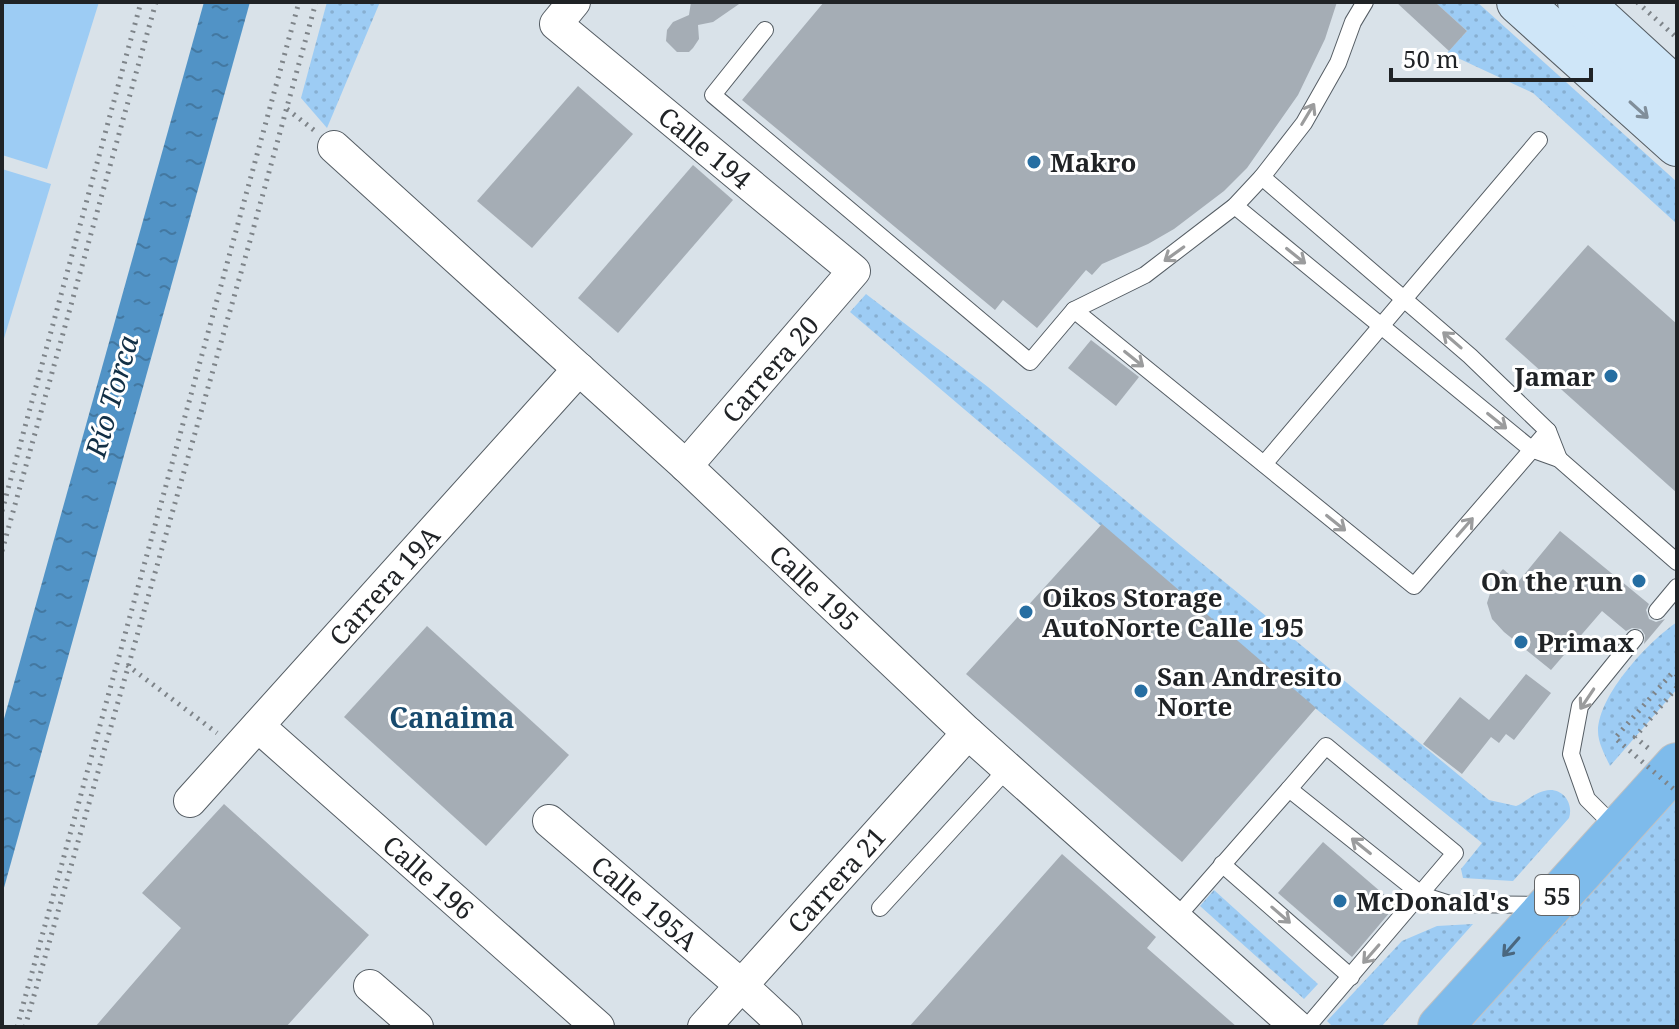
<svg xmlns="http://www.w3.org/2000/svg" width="1679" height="1029" font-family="'Noto Serif',serif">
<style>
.green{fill:url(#green-dots)}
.pitch{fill:#9dccf4}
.water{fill:url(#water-ripples)}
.building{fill:#a5adb5}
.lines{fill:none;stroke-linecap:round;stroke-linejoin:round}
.service-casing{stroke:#555d64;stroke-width:18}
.minor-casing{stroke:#555d64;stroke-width:34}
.secondary-casing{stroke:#555d64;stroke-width:46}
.trunk-casing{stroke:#c1c1c2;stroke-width:46}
.path{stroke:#7e8489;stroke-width:5;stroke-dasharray:2 6;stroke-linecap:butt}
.service{stroke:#fff;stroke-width:16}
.minor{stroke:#fff;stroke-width:32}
.secondary{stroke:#cfe6f8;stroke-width:44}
.trunk{stroke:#7ebbeb;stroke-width:44}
.path-bridge{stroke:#7e8489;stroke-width:5;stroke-dasharray:2 6;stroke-linecap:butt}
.oneway{stroke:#808e9a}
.oneway2{stroke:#9b9c9d}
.oneway3{stroke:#4a677f}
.poi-dot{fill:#266ea2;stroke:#fff;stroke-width:3}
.labels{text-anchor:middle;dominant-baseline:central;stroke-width:6;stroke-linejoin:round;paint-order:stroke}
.shield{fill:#fff;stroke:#636567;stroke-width:2}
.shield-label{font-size:24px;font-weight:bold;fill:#202326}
.street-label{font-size:26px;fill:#202326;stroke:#fff}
.poi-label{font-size:26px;font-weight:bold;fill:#202326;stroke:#fff;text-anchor:start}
.water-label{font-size:28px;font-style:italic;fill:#122f45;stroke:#fff}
.neighbourhood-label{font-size:28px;font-weight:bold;fill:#184a6d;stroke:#fff}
</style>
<defs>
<pattern id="green-dots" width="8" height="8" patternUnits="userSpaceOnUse" patternTransform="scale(2)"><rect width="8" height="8" fill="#9dccf4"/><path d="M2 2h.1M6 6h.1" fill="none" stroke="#87afd1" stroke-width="1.8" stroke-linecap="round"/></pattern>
<pattern id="water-ripples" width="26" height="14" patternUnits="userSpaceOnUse" patternTransform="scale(2)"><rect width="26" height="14" fill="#5193c6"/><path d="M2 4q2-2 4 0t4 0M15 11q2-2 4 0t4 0" fill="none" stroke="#4378a1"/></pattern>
</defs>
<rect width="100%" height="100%" fill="#d9e2e9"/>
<!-- green -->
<g class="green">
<polygon points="327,2 380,2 327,128 301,98"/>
<polygon points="1435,2 1477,2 1677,182 1677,224 1533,93 1447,53 1467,31"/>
<path d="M866 294 988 387 1489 800 1516 806C1526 802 1534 793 1544 791 1562 786 1574 803 1569 818L1513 881 1463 878 1461 869 1482 843 1315 708 850 312Z"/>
<path d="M1677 622V689L1610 766C1605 755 1598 743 1598 731 1599 694 1648 642 1677 622Z"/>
<polygon points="1677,795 1677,1027 1471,1027 1613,864"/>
<polygon points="1214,890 1318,984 1304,999 1200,906"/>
<polygon points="1473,924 1381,1027 1333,1027 1327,1021 1402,941 1437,926"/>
</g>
<!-- pitch -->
<g class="pitch">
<polygon points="2,2 99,2 47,169 2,155"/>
<polygon points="2,169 51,184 2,345"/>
</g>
<!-- water -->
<polygon class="water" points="204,2 250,2 2,895 2,726"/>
<!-- building -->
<g class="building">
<polygon points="691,2 742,2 713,22 698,25 699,39 693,48 689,52 677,52 666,41 667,30 673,22 689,15"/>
<polygon points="824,2 1337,2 1325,39 1298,95 1247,168 1224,191 1174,229 1148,244 1102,264 1092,275 1086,270 1037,328 1003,300 995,310 742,100"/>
<polygon points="1396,2 1435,2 1467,31 1449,51"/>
<polygon points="578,86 633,134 532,248 477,201"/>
<polygon points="693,165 733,200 618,333 578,298"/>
<polygon points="1588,245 1677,324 1677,493 1505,339"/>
<polygon points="1091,340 1139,377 1116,406 1068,368"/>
<polygon points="1102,524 1316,708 1182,862 966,674"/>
<polygon points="1560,531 1649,604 1646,610 1649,619 1656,622 1665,619 1644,644 1645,635 1641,629 1632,628 1626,631 1602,611 1551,670 1504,632 1492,619 1487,603 1495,578 1503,569 1518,582"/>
<polygon points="427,626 569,755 486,846 344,717"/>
<polygon points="1526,674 1551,693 1514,740 1506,734 1499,743 1491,737 1462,774 1423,744 1460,697 1489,720"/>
<polygon points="224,804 369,935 286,1027 95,1027 181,928 142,893"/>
<polygon points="1323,842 1396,905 1352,957 1278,893"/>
<polygon points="1062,854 1156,937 1147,948 1237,1027 909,1027"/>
</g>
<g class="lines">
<!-- service casing -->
<g class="service-casing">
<g id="service">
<polyline points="765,30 713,95 1030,362 1074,310 1145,275 1235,206 1262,177 1304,123 1338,63 1353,22 1365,2"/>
<polyline points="1262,177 1470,356 1548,431 1559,459"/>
<polyline points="1235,206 1531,449 1559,459 1677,562"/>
<polyline points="1074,310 1414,586 1548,431"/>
<polyline points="1264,464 1539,140"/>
<polyline points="1657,611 1677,587"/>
<polyline points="1289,789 1326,746 1455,853 1307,1027"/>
<polyline points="1617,829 1587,799 1571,754 1580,706 1635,638"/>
<polyline points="1222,864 1351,977"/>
<polyline points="880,908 1008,768"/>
<polyline points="1175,919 1289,789 1422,895 1450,904 1540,905"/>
</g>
</g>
<!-- minor casing -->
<g class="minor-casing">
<g id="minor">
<path id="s1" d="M574 2 556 24 854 271 686 466"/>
<path id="s2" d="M334 147 686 466 968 733 1297 1027"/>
<path id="s3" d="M258 726 598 1027"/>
<path id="s4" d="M190 801 579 369"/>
<path id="s5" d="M549 821 742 986 786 1027"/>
<polyline points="370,986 417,1027"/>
<path id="s6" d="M704 1027 968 733"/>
</g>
</g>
<!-- secondary casing -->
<g class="secondary-casing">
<g id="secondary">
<polyline points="1519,2 1677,144"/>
<polyline points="1580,2 1677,91"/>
</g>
</g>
<!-- trunk casing -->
<g class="trunk-casing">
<polyline id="trunk" points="1440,1027 1677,765"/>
</g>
<!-- path -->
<g class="path">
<polyline points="1637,2 1677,38"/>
<polyline points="287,109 315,131"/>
<polyline points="2,511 141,2"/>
<polyline points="2,551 156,2"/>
<polyline points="127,665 217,733"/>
<polyline points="1648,748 1635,737 1677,687"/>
<polyline points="17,1027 299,2"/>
<polyline points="25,1027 248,248 316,2"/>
</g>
<!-- service -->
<use href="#service" class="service"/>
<!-- minor -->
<use href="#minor" class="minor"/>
<!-- secondary -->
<use href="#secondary" class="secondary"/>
<!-- trunk -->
<use href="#trunk" class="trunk"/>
<!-- path-bridge -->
<polyline class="path-bridge" points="1677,675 1673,672 1615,738 1677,792"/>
</g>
<!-- one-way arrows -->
<defs><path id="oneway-shaft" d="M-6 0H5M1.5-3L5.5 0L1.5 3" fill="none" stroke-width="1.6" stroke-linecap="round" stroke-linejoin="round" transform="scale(2)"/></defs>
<use class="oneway" href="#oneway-shaft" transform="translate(1639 110) rotate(42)"/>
<g class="oneway2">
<use href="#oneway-shaft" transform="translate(1308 114) rotate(-59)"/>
<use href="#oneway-shaft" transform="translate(1174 254) rotate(144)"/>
<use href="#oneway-shaft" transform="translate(1296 256) rotate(39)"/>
<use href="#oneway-shaft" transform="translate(1452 340) rotate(-139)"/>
<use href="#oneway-shaft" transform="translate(1134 359) rotate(39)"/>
<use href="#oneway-shaft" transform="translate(1497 421) rotate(39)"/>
<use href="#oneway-shaft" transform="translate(1336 523) rotate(39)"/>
<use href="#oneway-shaft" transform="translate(1465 527) rotate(-49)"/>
<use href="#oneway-shaft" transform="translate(1587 699) rotate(124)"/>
<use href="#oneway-shaft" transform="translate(1361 846) rotate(-141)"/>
<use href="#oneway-shaft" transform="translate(1281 915) rotate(41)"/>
<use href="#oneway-shaft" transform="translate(1371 954) rotate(131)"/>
</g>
<use class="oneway3" href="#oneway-shaft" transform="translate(1511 947) rotate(131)"/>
<!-- markers -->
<g class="poi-dot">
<circle cx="1034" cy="162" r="8"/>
<circle cx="1611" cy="376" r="8"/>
<circle cx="1639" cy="581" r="8"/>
<circle cx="1026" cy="612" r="8"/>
<circle cx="1521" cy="642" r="8"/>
<circle cx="1141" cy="691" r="8"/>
<circle cx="1340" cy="901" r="8"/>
</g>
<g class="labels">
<!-- shield labels -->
<rect class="shield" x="1535" y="875" width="44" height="40" rx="6"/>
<g class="shield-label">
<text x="1557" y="895">55</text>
</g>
<!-- street labels -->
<g class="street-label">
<text stroke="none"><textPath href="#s1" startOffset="222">Calle 194</textPath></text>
<text transform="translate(770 369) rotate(-49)">Carrera 20</text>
<text stroke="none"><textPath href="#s4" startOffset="290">Carrera 19A</textPath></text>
<text stroke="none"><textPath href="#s2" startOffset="652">Calle 195</textPath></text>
<text stroke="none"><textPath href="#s3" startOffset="228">Calle 196</textPath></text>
<text stroke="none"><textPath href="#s6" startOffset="198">Carrera 21</textPath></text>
<text stroke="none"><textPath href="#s5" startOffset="126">Calle 195A</textPath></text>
</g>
<!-- poi labels -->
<g class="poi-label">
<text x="1050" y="162">Makro</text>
<text x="1595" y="376" text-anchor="end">Jamar</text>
<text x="1623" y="581" text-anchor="end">On the run</text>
<text x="1042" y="597">Oikos Storage<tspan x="1042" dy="30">AutoNorte Calle 195</tspan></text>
<text x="1537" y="642">Primax</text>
<text x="1157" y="676">San Andresito<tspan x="1157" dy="30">Norte</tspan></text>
<text x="1356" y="901">McDonald's</text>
</g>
<!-- water labels -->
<g class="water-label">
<text transform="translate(111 396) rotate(-74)">Río Torca</text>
</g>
<!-- neighbourhood labels -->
<g class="neighbourhood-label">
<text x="452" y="717">Canaima</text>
</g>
</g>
<!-- border -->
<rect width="1679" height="1029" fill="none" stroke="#202326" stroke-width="8"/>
<!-- scale -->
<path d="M1391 68v12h200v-12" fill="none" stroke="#202326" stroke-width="4"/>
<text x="1403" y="68" font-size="24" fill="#202326" stroke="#ffffff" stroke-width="6" paint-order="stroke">50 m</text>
</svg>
